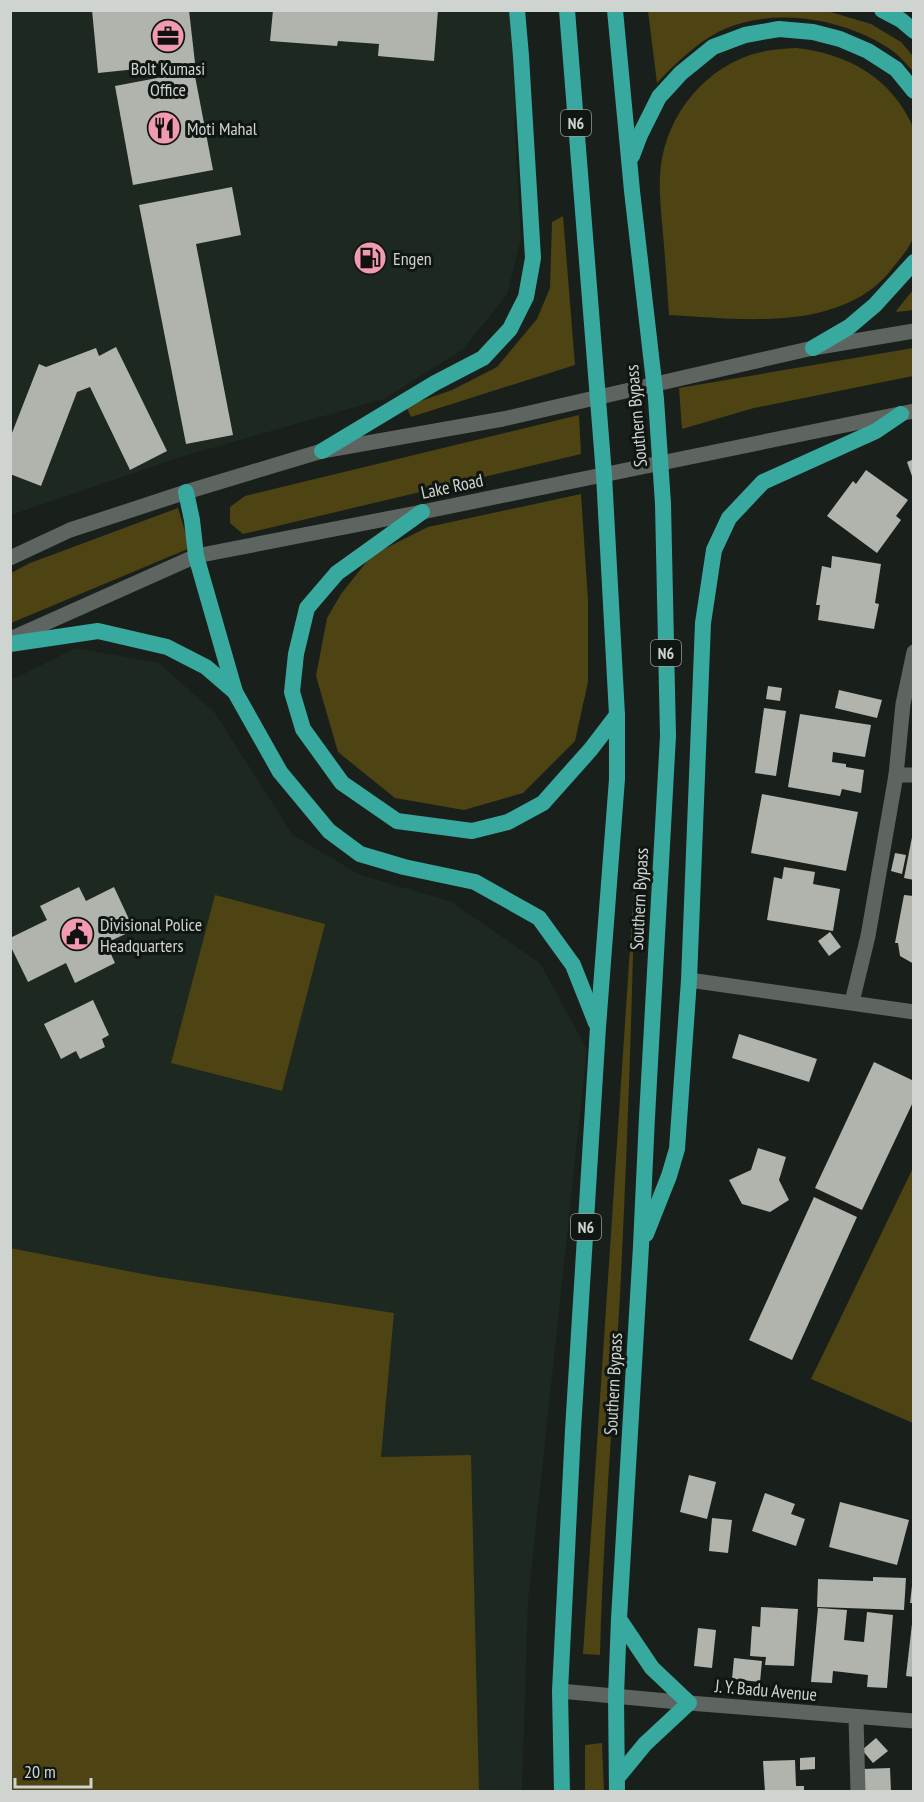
<svg xmlns="http://www.w3.org/2000/svg" width="924" height="1802" font-family="'PT Sans Narrow',sans-serif">
<style>
.built{fill:#1c2820}
.green{fill:#4e4312}
.building{fill:#b0b4ac}
.lines{fill:none;stroke-linecap:round;stroke-linejoin:round}
.minor{stroke:#5e6560;stroke-width:15}
.secondary{stroke:#5e6560;stroke-width:15}
.trunk{stroke:#38a99e;stroke-width:16}
.labels{text-anchor:middle;dominant-baseline:central;stroke-width:6;stroke-linejoin:round;paint-order:stroke}
.shield{fill:#101612;stroke:#969b98;stroke-width:1.5}
.shield-label{font-size:16px;font-weight:bold;fill:#d0d4d1}
.poi-label{font-size:18px;fill:#d0d4d1;stroke:#101612;text-anchor:start}
.street-label{font-size:18px;fill:#d0d4d1;stroke:#101612}
</style>
<rect width="100%" height="100%" fill="#191f1b"/>
<!-- built -->
<g class="built">
<polygon points="11,11 513,11 531,94 514,115 521,238 507,295 462,350 384,399 184,456 11,515"/>
<polygon points="76,648 159,663 215,713 293,835 360,875 450,901 540,963 587,1049 528,1602 522,1791 11,1792 11,680"/>
</g>
<!-- green -->
<g class="green">
<path d="M648 11H827L871 24 901 42 913 56V71C906 64 899 55 890 49 843 18 772 6 720 31 695 44 676 63 657 83Z"/>
<path d="M796 48C849 54 892 78 914 129 914 153 914 177 914 202 914 212 915 224 914 234 912 245 902 256 895 265 845 334 742 319 669 315 667 284 665 254 662 223 661 208 659 192 660 177 662 123 698 73 750 55 765 50 780 49 796 48Z"/>
<polygon points="563,216 575,365 411,417 406,406 452,390 497,367 537,319 550,288 552,222"/>
<polygon points="913,290 913,310 897,312 896,311"/>
<polygon points="913,348 913,376 754,408 682,429 679,388"/>
<polygon points="579,415 581,454 243,534 230,523 230,507 245,496"/>
<polygon points="581,494 588,600 588,682 575,741 523,793 464,810 395,798 338,752 316,676 327,618 341,594 372,555 428,527"/>
<polygon points="178,508 190,548 11,623 11,573 30,563"/>
<path d="M635 873C632 1014 627 1155 620 1296 613 1416 603 1535 600 1655L583 1654Z"/>
<polygon points="215,895 325,924 282,1091 171,1063"/>
<polygon points="913,1168 913,1423 811,1379"/>
<polygon points="10,1248 153,1276 394,1313 381,1457 471,1455 479,1791 11,1791"/>
<polygon points="602,1743 604,1791 585,1791 585,1745"/>
</g>
<!-- building -->
<g class="building">
<polygon points="92,10 189,10 195,63 98,73"/>
<polygon points="273,10 438,10 434,61 378,56 379,44 338,41 337,46 270,41"/>
<polygon points="194,71 213,170 133,185 115,86"/>
<polygon points="232,187 241,235 196,244 233,435 186,444 139,205"/>
<polygon points="116,347 167,451 130,470 90,387 77,392 41,486 10,474 10,438 39,364 46,367 96,348 99,356"/>
<polygon points="914,459 914,479 913,479 907,462"/>
<polygon points="866,470 908,500 896,516 901,520 877,553 827,516 853,481 856,484"/>
<polygon points="832,556 881,564 875,603 879,604 874,629 818,620 820,605 816,605 822,566 831,568"/>
<polygon points="768,686 782,688 780,701 766,699"/>
<polygon points="839,690 882,700 877,718 835,708"/>
<polygon points="764,708 786,711 776,776 755,773"/>
<polygon points="800,714 871,725 865,757 833,752 832,762 846,764 846,767 864,770 861,793 842,789 840,796 788,787"/>
<polygon points="762,794 858,812 846,871 751,853"/>
<polygon points="912,837 914,837 914,880 904,878"/>
<polygon points="895,853 906,855 902,874 891,871"/>
<polygon points="784,867 815,872 813,884 840,889 833,931 767,920 774,877 782,879"/>
<polygon points="79,887 86,901 114,887 134,930 106,943 115,963 75,983 66,963 28,982 10,945 10,938 47,920 40,906"/>
<polygon points="904,895 914,896 914,964 900,956 898,943 895,943"/>
<polygon points="830,932 841,947 829,956 818,941"/>
<polygon points="93,1000 109,1035 102,1039 105,1047 80,1059 76,1051 61,1059 44,1024"/>
<polygon points="739,1034 817,1059 809,1082 732,1058"/>
<polygon points="874,1062 914,1081 914,1100 862,1210 815,1188"/>
<polygon points="758,1148 786,1157 779,1180 789,1200 770,1212 742,1204 729,1180 751,1170"/>
<polygon points="814,1197 857,1217 792,1360 749,1340"/>
<polygon points="689,1475 716,1482 707,1519 680,1512"/>
<polygon points="765,1493 795,1504 791,1514 805,1519 796,1546 752,1531"/>
<polygon points="840,1502 909,1520 897,1565 829,1547"/>
<polygon points="712,1518 732,1520 728,1553 709,1551"/>
<polygon points="873,1577 906,1578 904,1610 817,1607 818,1579 873,1581"/>
<polygon points="912,1586 914,1586 914,1603 910,1603"/>
<polygon points="761,1607 798,1609 794,1666 765,1665 766,1657 750,1656 752,1626 760,1627"/>
<polygon points="818,1608 847,1610 844,1640 864,1642 867,1612 893,1615 887,1688 867,1687 868,1675 833,1671 832,1683 811,1682"/>
<polygon points="912,1624 914,1624 914,1677 906,1676"/>
<polygon points="698,1628 716,1630 712,1668 694,1666"/>
<polygon points="734,1658 762,1661 760,1682 732,1679"/>
<polygon points="876,1738 888,1751 873,1763 862,1750"/>
<polygon points="815,1757 815,1769 800,1770 800,1758"/>
<polygon points="795,1760 796,1786 804,1786 804,1792 765,1792 763,1761"/>
<polygon points="890,1768 891,1792 862,1792 862,1769"/>
</g>
<g class="lines">
<!-- minor -->
<g class="minor">
<polyline points="896,775 914,775"/>
<polyline points="689,980 914,1012"/>
<polyline points="852,1002 868,936 896,775 903,704 914,652"/>
<polyline points="560,1691 689,1703 914,1721"/>
<polyline points="856,1717 858,1792"/>
</g>
<!-- secondary -->
<g class="secondary">
<polyline points="10,558 70,530 186,492 322,451 503,419 813,348 914,331"/>
<polyline points="10,639 196,556 422,512 914,411"/>
</g>
<!-- trunk -->
<g class="trunk">
<polyline points="615,10 632,191 656,399 663,504 668,736 647,1117 641,1246 619,1619 616,1696 617,1792"/>
<polyline points="882,10 901,20 914,31"/>
<polyline points="632,156 640,135 659,97 681,73 713,47 745,35 779,29 813,32 840,39 868,51 896,69 914,91"/>
<polyline points="813,348 849,327 875,305 914,262"/>
<polyline points="322,451 435,383 483,358 510,329 526,297 533,258 521,56 517,10"/>
<polyline points="186,492 192,520 196,556 235,692"/>
<polyline points="422,512 337,573 307,608 296,654 292,692 303,729 342,783 397,821 472,831 508,822 543,803 591,749 617,715"/>
<polyline points="10,644 98,631 167,647 206,667 235,692 280,772 329,831 360,854 404,867 475,882 539,918 573,965 596,1023"/>
<polyline points="646,1234 669,1176 677,1149 689,980 703,623 714,550 729,518 763,482 876,431 901,414"/>
<polyline points="617,1778 645,1744 689,1703 652,1668 619,1619"/>
<polyline points="562,1792 560,1691 573,1430 598,1027 617,779 617,715 604,475 567,10"/>
</g>
</g>
<!-- icons -->
<defs>
<g id="office-disc" transform="scale(1.725)"><circle r="9.5" fill="#f29ab0" stroke="#101612"/><path d="M-6-3h4V-5.5h4V-3h4V5H-6ZM-1-4.5V-3h2v-1.5ZM-6 0V1H6V0Z" fill="#111"/></g>
<g id="restaurant-disc" transform="scale(1.725)"><circle r="9.5" fill="#f29ab0" stroke="#101612"/><path d="M-5-6h1v4h1v-4h1v4h1v-4h1v5L-1.5 .5V6h-2V.5L-5-1ZM5-6V6H3V1.5H1.5Q1.5-4 5-6Z" fill="#111"/></g>
<g id="fuel-disc" transform="scale(1.725)"><circle r="9.5" fill="#f29ab0" stroke="#101612"/><path d="M-5.5-6h7V0h2V4h1.3V-2.5L3-4.5l.8-.8L6-3V5H2.5V1h-1V6h-7ZM-4.2-4.7v3.2H.2V-4.7Z" fill="#111"/></g>
<g id="civic-disc" transform="scale(1.725)"><circle r="9.5" fill="#f29ab0" stroke="#101612"/><path d="M-.6-6.5H3V-4.5H.6V-3L4-1V1h2V6H-6V1h2V-1L-.6-3ZM-1.2 2.5V6h2.4V2.5Z" fill="#111"/></g>
</defs>
<g fill-rule="evenodd">
<use href="#office-disc" x="168" y="36"/>
<use href="#restaurant-disc" x="164" y="128"/>
<use href="#fuel-disc" x="370" y="258"/>
<use href="#civic-disc" x="77" y="934"/>
</g>
<g class="labels">
<!-- shield labels -->
<g class="shield">
<rect x="561" y="110" width="30" height="26" rx="4.5"/>
<rect x="651" y="640" width="30" height="26" rx="4.5"/>
<rect x="571" y="1214" width="30" height="26" rx="4.5"/>
</g>
<g class="shield-label">
<text x="576" y="123">N6</text>
<text x="666" y="653">N6</text>
<text x="586" y="1227">N6</text>
</g>
<!-- poi labels -->
<g class="poi-label">
<text x="168" y="68" text-anchor="middle">Bolt Kumasi<tspan x="168" dy="21">Office</tspan></text>
<text x="187" y="128">Moti Mahal</text>
<text x="393" y="258">Engen</text>
<text x="100" y="924">Divisional Police<tspan x="100" dy="21">Headquarters</tspan></text>
</g>
<!-- street labels -->
<g class="street-label">
<text transform="translate(636 416) rotate(-95)">Southern Bypass</text>
<text transform="translate(452 486) rotate(-12)">Lake Road</text>
<text transform="translate(639 899) rotate(-87)">Southern Bypass</text>
<text transform="translate(613 1384) rotate(-87)">Southern Bypass</text>
<text transform="translate(766 1690) rotate(5)">J. Y. Badu Avenue</text>
</g>
</g>
<!-- border -->
<rect width="924" height="1802" fill="none" stroke="#d0d4d1" stroke-width="24"/>
<!-- scale -->
<path d="M15 1778v9h76v-9" fill="none" stroke="#d0d4d1" stroke-width="3"/>
<text x="24" y="1778" font-size="18" fill="#d0d4d1" stroke="#101612" stroke-width="4.5" paint-order="stroke">20 m</text>
</svg>
